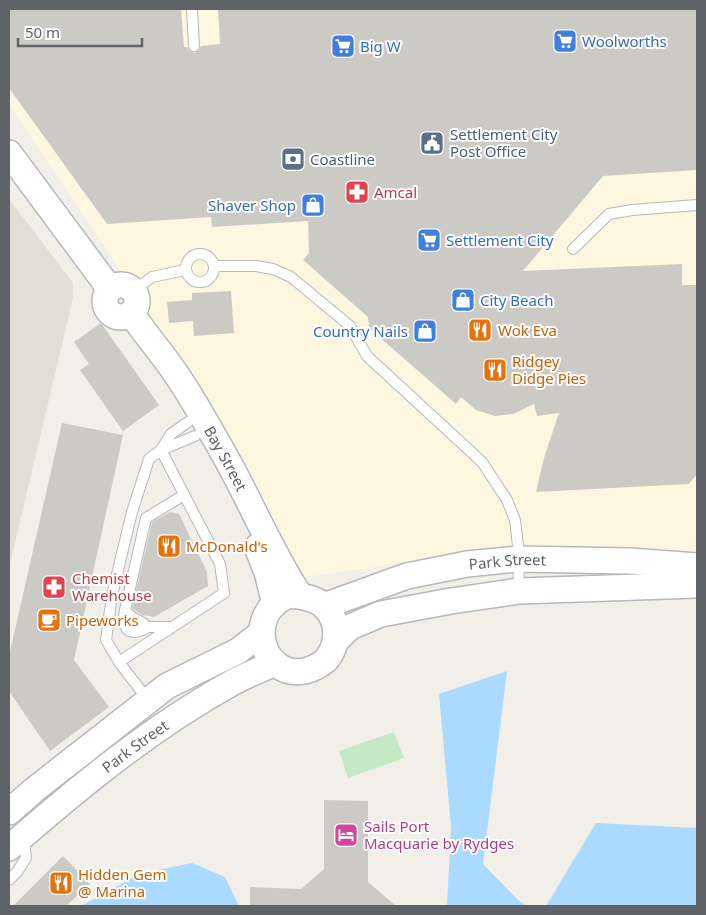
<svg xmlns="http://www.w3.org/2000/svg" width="706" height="915" font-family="'Noto Sans',sans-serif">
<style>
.commercial{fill:#fef7e0}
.education{fill:#e1ded6}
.green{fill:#c5e8c5}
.water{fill:#aadaff}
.building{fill:#cccac5}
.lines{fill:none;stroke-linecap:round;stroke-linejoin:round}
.service-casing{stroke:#b5b8bc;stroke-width:12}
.tertiary-casing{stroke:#b5b8bc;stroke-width:28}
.service{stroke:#fff;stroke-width:10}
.tertiary{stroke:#fff;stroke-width:25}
.labels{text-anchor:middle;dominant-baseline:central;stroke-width:4;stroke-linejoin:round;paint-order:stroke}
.shop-label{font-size:15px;fill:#366cbe;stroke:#fff;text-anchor:start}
.service-label{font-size:15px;fill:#4e5e75;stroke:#fff;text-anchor:start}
.health-label{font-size:15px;fill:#be3a42;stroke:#fff;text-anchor:start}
.food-label{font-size:15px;fill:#c56008;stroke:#fff;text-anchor:start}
.street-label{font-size:15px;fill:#5f6368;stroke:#fff}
.hotel-label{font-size:15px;fill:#b23c85;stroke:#fff;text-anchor:start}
</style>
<rect width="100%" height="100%" fill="#f1efe8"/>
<!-- commercial -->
<polygon class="commercial" points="9,9 697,9 697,557 496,550 305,577 108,251 9,103"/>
<!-- education -->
<polygon class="education" points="9,199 73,283 73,298 9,568"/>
<!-- green -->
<polygon class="green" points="394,732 404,758 348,778 339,751"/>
<!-- water -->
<g class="water">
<polygon points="507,671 483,864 518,900 527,906 447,906 451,826 439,694"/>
<polygon points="596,823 697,828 697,906 546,906"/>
<polygon points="192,863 225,877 239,906 81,906 139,874"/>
</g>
<!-- building -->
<g class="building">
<polygon points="9,9 181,9 184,47 187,47 189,50 194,53 198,51 201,46 220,44 218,9 697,9 697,170 603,176 523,271 682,264 682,285 697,285 697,474 689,484 536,492 544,458 559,413 537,416 534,404 513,414 495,416 476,410 461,397 456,404 369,328 368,317 303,260 309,253 308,221 212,227 211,217 107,224 9,88"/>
<polygon points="231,291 234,333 194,336 193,321 169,323 167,302 192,300 192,293"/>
<polygon points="101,323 159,405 123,431 80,370 89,364 74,342"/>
<polygon points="62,423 123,435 74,660 109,707 50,751 9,691 9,656"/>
<polygon points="170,512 179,514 207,572 208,586 154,617 142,615 132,608 152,522"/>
<polygon points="324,800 368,801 368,882 396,906 250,906 250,887 301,889 324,869"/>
<polygon points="63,856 90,884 66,906 13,906"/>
</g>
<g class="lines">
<!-- service casing -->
<g class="service-casing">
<g id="service">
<polyline points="192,9 194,46"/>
<polyline points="573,249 609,214 632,210 697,205"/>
<circle cx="200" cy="268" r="14"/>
<polyline points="214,266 256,266 273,269 291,277 350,326 367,356 482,462 507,500 515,520 518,546 519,590"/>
<polyline points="133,291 152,277 185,270"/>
<path d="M125 610C121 630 130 638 148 627"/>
<path d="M171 627H148C140 619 132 620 125 610L146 518 184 495"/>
<polyline points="119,662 224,593 220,564 161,450 195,436"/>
<polyline points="148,700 119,662 106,640 112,595 132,512 149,459 161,450 171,434 188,422"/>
<polyline points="9,880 17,872 26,858 24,839"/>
</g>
</g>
<!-- tertiary casing -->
<g class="tertiary-casing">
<g id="tertiary">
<polyline points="9,153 110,289"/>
<circle cx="121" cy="301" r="16"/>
<path id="s1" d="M131 313C145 334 162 353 176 374 194 400 209 428 225 456 251 502 271 552 300 596"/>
<polyline points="257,547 267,572 275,604"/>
<path d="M300 596C309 598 318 600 324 606 340 621 339 646 325 661 319 666 312 669 305 671 261 679 245 615 285 597 289 595 296 596 300 596Z"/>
<path id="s2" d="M324 606 407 576 467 564 518 559 630 561 697 566"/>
<polyline points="336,641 350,627 381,614 451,601 519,591 697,585"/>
<polyline points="9,812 34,790 167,686 238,651 261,633"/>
<path id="s3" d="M9 848C78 788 149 729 230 684 244 676 260 670 275 663"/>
</g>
</g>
<!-- service -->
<use href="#service" class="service"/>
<!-- tertiary -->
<use href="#tertiary" class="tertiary"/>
</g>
<!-- icons -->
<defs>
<g id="supermarket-square" transform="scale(1.25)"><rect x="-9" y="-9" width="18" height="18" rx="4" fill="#3f7fe0" stroke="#fff"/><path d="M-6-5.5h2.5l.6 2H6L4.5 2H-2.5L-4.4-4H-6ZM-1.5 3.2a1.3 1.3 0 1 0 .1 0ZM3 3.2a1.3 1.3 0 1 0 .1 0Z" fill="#fff"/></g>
<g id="civic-square" transform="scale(1.25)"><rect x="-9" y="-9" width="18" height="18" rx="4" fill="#5c6f8a" stroke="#fff"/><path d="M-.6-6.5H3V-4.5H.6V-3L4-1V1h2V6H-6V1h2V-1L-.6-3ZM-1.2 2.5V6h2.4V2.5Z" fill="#fff"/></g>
<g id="bank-square" transform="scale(1.25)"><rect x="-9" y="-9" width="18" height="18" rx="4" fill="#5c6f8a" stroke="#fff"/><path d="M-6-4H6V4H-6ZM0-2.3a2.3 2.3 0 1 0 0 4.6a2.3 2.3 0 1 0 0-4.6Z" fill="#fff"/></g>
<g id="pharmacy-square" transform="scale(1.25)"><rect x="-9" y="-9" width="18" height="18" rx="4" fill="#e0444e" stroke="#fff"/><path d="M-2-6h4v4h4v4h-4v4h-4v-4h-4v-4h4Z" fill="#fff"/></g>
<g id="shop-square" transform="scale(1.25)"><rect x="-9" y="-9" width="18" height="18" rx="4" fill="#3f7fe0" stroke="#fff"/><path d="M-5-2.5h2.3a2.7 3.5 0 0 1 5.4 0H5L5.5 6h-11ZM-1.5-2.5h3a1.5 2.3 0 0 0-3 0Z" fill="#fff"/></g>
<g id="restaurant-square" transform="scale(1.25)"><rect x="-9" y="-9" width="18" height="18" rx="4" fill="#e8710a" stroke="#fff"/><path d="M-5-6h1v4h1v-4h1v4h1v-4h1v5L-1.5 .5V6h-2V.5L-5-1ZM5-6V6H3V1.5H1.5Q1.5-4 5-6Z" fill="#fff"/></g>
<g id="cafe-square" transform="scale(1.25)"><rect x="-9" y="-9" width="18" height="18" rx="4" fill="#e8710a" stroke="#fff"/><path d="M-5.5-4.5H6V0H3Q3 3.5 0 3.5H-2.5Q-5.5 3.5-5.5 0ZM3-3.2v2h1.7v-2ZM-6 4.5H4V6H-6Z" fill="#fff"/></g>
<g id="hotel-square" transform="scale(1.25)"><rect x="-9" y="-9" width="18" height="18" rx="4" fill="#d1479c" stroke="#fff"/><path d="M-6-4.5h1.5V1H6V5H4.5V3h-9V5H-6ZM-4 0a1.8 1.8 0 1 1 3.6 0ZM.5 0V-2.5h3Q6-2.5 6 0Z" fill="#fff"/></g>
</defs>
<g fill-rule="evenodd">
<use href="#supermarket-square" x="565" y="41"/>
<use href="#supermarket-square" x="343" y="46"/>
<use href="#civic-square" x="432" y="143"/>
<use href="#bank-square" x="293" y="159"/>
<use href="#pharmacy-square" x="357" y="192"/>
<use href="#shop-square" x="313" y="205"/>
<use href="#supermarket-square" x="429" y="240"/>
<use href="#shop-square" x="463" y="300"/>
<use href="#restaurant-square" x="480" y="330"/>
<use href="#shop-square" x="425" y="331"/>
<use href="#restaurant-square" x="495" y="370"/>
<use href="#restaurant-square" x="169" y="546"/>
<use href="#pharmacy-square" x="54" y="587"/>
<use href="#cafe-square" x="49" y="620"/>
<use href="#hotel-square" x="346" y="835"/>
<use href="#restaurant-square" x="61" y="883"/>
</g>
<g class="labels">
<!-- shop labels -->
<g class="shop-label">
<text x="582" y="41">Woolworths</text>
<text x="360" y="46">Big W</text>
<text x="296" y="205" text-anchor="end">Shaver Shop</text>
<text x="446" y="240">Settlement City</text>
<text x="480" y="300">City Beach</text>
<text x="408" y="331" text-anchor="end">Country Nails</text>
</g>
<!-- service labels -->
<g class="service-label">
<text x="450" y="134">Settlement City<tspan x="450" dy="17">Post Office</tspan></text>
<text x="310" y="159">Coastline</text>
</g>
<!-- health labels -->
<g class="health-label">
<text x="374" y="192">Amcal</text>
<text x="72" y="578">Chemist<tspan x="72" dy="17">Warehouse</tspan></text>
</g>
<!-- food labels -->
<g class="food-label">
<text x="498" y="330">Wok Eva</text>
<text x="512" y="361">Ridgey<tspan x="512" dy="17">Didge Pies</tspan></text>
<text x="186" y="546">McDonald's</text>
<text x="66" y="620">Pipeworks</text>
<text x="78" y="874">Hidden Gem<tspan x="78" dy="17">@ Marina</tspan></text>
</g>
<!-- street labels -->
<g class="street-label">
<text stroke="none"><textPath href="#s1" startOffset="174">Bay Street</textPath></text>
<text stroke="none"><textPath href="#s2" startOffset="190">Park Street</textPath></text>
<text stroke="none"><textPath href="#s3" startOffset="162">Park Street</textPath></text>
</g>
<!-- hotel labels -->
<g class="hotel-label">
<text x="364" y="826">Sails Port<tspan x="364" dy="17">Macquarie by Rydges</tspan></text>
</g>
</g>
<!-- border -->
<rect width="706" height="915" fill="none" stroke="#5f6368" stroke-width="20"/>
<!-- scale -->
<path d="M18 38v8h124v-8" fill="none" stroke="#5f6368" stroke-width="2.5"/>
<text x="25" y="38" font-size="15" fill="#5f6368" stroke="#ffffff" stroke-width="4" paint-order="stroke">50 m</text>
</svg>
